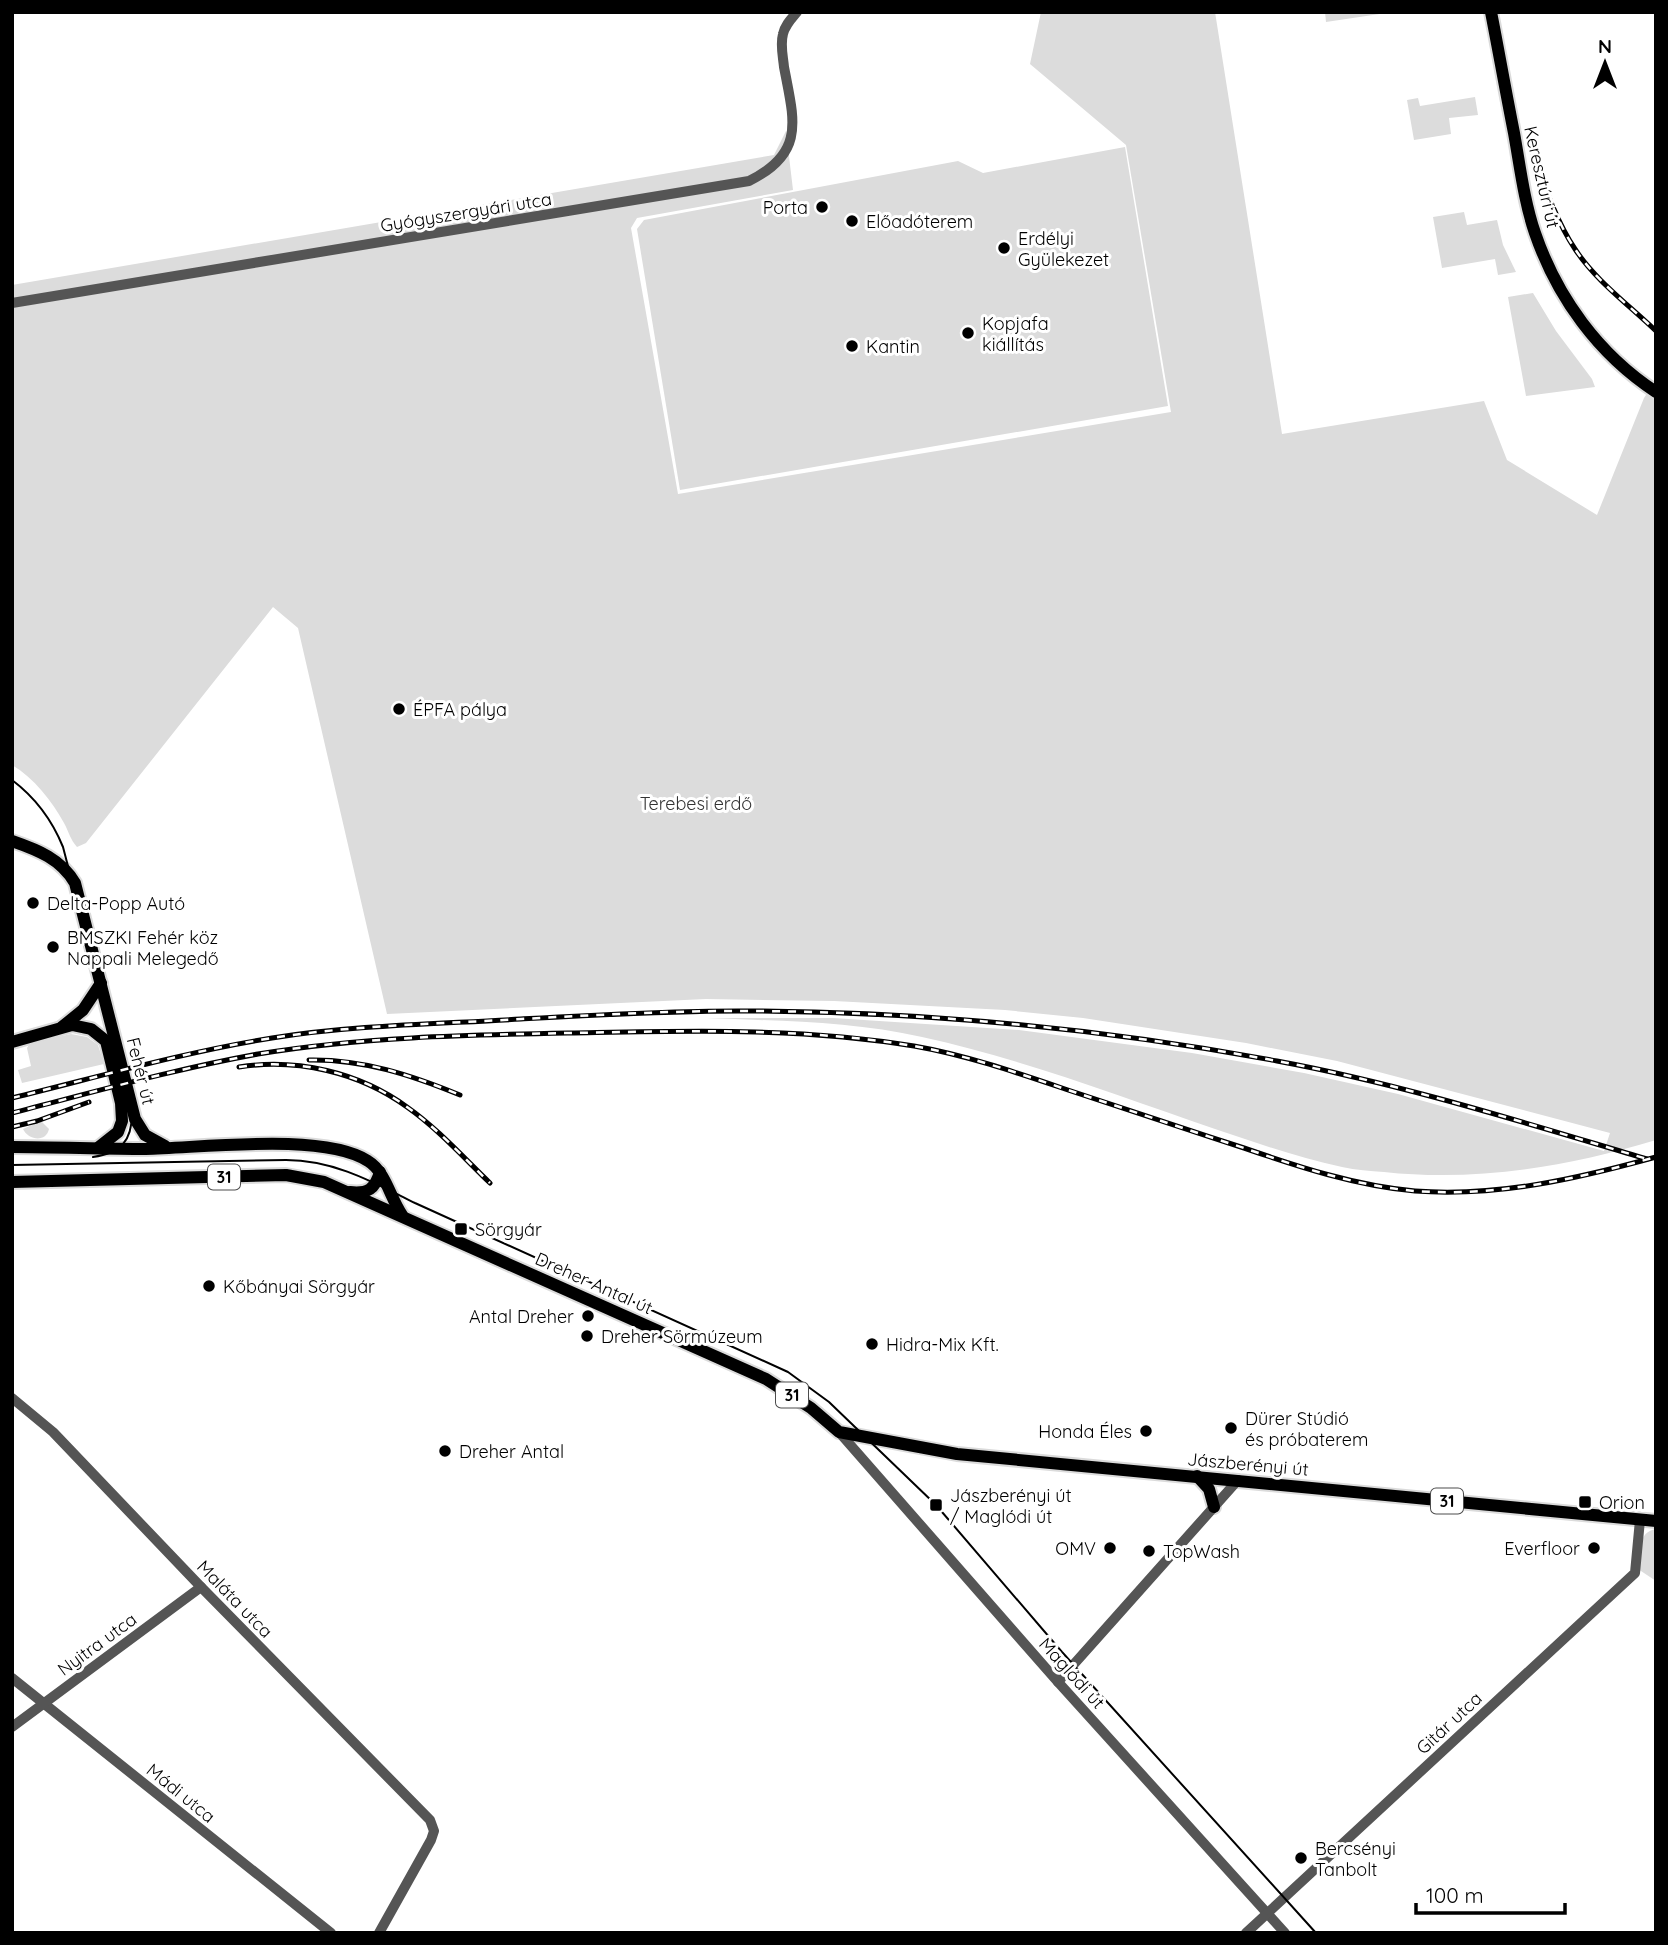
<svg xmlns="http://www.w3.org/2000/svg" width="1668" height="1945" font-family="Quicksand,sans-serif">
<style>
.green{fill:#dcdcdc}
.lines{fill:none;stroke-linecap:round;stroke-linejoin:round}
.major-casing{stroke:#dbdbdb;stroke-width:16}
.minor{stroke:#555;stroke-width:10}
.major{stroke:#000;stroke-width:12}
.tram{stroke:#000;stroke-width:2}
.rail-casing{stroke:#000;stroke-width:5}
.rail{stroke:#fff;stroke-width:2.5;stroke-dasharray:8;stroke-linecap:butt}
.poi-dot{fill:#000;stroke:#fff;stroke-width:2.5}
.labels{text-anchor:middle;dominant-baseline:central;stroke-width:6;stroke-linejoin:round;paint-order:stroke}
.shield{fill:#fff;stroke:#4c4c4c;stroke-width:2}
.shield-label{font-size:16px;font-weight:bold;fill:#000}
.street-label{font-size:18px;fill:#000;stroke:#fff}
.poi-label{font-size:18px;fill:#000;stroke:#fff;text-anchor:start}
.park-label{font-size:18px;fill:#333;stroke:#fff}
</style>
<rect width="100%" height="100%" fill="#fff"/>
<!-- green -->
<g class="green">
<path d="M1041 12H1215L1282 434 1484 401 1507 460 1597 515 1644 398 1656 380V1140C1568 1167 1476 1182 1384 1172 1370 1171 1356 1170 1342 1167 1299 1158 1257 1143 1215 1129 1119 1096 1022 1059 922 1037 851 1021 778 1021 706 1018H833L1019 1030 1192 1053 1304 1073 1398 1094 1604 1151 1610 1133 1337 1061 1246 1043 1083 1018 1005 1010 834 1001 706 999 387 1014 298 628 273 607 86 843 77 847C70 839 69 832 64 823 52 801 34 778 12 765V285L774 155 786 131 793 190 637 218 631 228 678 494 1171 412 1126 145 1030 64Z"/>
<polygon points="1325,12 1393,12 1326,22"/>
<polygon points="1475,97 1478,115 1449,118 1451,134 1414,140 1407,100 1418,98 1420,106"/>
<polygon points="1125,147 1168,406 680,490 637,229 644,220 958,161 983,173"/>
<polygon points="1464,212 1467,225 1497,220 1503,245 1516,272 1498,275 1495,259 1442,268 1433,217"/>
<polygon points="1533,293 1556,331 1592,379 1595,387 1526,396 1508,297"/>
<polygon points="71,1034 87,1037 98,1045 104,1064 22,1083 18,1070 31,1066 27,1048 30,1043"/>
<path d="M41 1121 49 1129C46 1143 28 1140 23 1129Z"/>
<path d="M1656 1529V1581L1638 1569C1640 1553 1637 1532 1656 1529Z"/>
</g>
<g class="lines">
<!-- major casing -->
<g class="major-casing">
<g id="major">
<path d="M1491 12C1499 53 1506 93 1514 133 1520 166 1524 201 1535 233 1557 297 1598 354 1656 392"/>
<path d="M12 841C38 850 61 859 75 883L135 1119 145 1135 165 1146"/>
<polyline points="62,1027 83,1010 101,983"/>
<polyline points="12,1042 72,1025 91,1029 106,1041 121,1103 122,1121 118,1132 99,1147"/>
<path d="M12 1147C57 1147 102 1149 146 1149 202 1148 323 1132 368 1161 386 1172 390 1198 402 1215"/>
<polyline points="12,1182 286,1175 324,1182 766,1379 811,1408 839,1432 957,1454 1656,1521"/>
<path d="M350 1192C368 1194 375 1189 380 1172"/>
<polyline points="1197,1476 1209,1489 1214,1507"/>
</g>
</g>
<!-- minor -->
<g class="minor">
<path d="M12 303 749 181C806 153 794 120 784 67 783 56 780 45 783 34 785 25 791 19 797 12"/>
<polyline points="12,1398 53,1432 201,1587 430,1820 434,1831 431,1840 379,1933"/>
<polyline points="839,1432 1058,1682 1285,1933"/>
<polyline points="12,1678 331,1933"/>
<polyline points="1058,1682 1238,1480"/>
<polyline points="12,1727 201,1587"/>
<polyline points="1246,1933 1635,1573 1640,1520"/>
</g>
<!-- major -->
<use href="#major" class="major"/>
<!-- tram -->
<g class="tram">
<path d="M12 780C36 798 52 820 63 847L132 1113C132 1141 121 1153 93 1157"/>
<path d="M12 1165 286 1160C334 1160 373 1182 415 1203L788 1372 829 1402 936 1505 1062 1652 1316 1933"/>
</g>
<!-- rail casing -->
<g class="rail-casing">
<g id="rail">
<path d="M1531 148C1543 181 1555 219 1575 249 1595 280 1629 305 1656 331"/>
<path d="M309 1060C363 1059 411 1075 460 1095"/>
<path d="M239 1067C297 1058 359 1072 407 1107 437 1128 463 1157 490 1183"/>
<path d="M12 1098C98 1077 184 1052 272 1038 354 1025 438 1024 521 1019 594 1015 666 1011 738 1011 919 1011 1099 1028 1277 1061 1402 1084 1525 1123 1647 1159"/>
<path d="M12 1113C94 1092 175 1069 258 1054 360 1037 466 1035 569 1033 684 1031 800 1027 914 1046 966 1055 1018 1073 1068 1090 1126 1109 1185 1129 1244 1148 1299 1167 1357 1186 1415 1191 1498 1197 1576 1179 1656 1157"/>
<polyline points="12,1127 37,1121 89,1102"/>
</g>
</g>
<!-- rail -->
<use href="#rail" class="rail"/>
</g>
<!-- markers -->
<g class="poi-dot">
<circle cx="822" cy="207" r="7"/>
<circle cx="852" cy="221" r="7"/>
<circle cx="1004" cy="248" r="7"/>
<circle cx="968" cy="333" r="7"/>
<circle cx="852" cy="346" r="7"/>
<circle cx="399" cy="709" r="7"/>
<circle cx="33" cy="903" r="7"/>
<circle cx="53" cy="947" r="7"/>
<rect x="454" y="1222" width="14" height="14" rx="3.5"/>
<circle cx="209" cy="1286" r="7"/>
<circle cx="588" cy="1316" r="7"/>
<circle cx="587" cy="1336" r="7"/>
<circle cx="872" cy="1344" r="7"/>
<circle cx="1231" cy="1428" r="7"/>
<circle cx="1146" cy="1431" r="7"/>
<circle cx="445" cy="1451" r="7"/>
<rect x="1578" y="1495" width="14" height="14" rx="3.5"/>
<rect x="929" y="1498" width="14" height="14" rx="3.5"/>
<circle cx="1110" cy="1548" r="7"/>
<circle cx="1594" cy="1548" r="7"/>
<circle cx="1149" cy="1551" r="7"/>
<circle cx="1301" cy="1858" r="7"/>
</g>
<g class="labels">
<!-- shield labels -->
<g class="shield">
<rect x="208" y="1164.5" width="32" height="25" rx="5"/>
<rect x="776" y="1382.5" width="32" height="25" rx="5"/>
<rect x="1431" y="1488.5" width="32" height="25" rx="5"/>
</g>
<g class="shield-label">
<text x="224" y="1177">31</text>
<text x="792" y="1395">31</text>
<text x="1447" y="1501">31</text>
</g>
<!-- street labels -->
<g class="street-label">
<text transform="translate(1542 177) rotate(77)">Keresztúri út</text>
<text transform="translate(466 212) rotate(-9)">Gyógyszergyári utca</text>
<text transform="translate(141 1071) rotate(76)">Fehér út</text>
<text transform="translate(594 1283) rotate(24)">Dreher Antal út</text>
<text transform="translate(1248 1464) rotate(5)">Jászberényi út</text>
<text transform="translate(235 1599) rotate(46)">Maláta utca</text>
<text transform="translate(97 1644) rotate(-36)">Nyitra utca</text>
<text transform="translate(1072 1673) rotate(48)">Maglódi út</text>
<text transform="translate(1449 1723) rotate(-43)">Gitár utca</text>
<text transform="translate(181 1793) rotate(39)">Mádi utca</text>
</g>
<!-- poi labels -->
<g class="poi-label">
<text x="808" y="207" text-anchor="end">Porta</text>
<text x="866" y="221">Előadóterem</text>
<text x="1018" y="238">Erdélyi<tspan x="1018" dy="21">Gyülekezet</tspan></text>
<text x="982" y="323">Kopjafa<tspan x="982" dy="21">kiállítás</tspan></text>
<text x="866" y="346">Kantin</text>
<text x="413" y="709">ÉPFA pálya</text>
<text x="47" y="903">Delta-Popp Autó</text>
<text x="67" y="937">BMSZKI Fehér köz<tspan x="67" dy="21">Nappali Melegedő</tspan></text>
<text x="475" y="1229">Sörgyár</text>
<text x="223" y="1286">Kőbányai Sörgyár</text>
<text x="574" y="1316" text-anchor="end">Antal Dreher</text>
<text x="601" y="1336">Dreher Sörmúzeum</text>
<text x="886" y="1344">Hidra-Mix Kft.</text>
<text x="1245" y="1418">Dürer Stúdió<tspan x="1245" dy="21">és próbaterem</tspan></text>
<text x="1132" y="1431" text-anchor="end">Honda Éles</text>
<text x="459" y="1451">Dreher Antal</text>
<text x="950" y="1495">Jászberényi út<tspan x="950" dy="21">/ Maglódi út</tspan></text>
<text x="1599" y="1502">Orion</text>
<text x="1096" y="1548" text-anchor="end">OMV</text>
<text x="1580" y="1548" text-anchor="end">Everfloor</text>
<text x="1163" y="1551">TopWash</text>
<text x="1315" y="1848">Bercsényi<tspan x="1315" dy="21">Tanbolt</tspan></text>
</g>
<!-- park labels -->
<g class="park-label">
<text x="696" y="803">Terebesi erdő</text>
</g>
</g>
<!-- border -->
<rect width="1668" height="1945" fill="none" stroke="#000000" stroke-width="28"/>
<!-- north arrow -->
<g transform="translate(1605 63)" stroke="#ffffff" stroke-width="5" paint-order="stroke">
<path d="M0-5L12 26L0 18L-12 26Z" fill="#000000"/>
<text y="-10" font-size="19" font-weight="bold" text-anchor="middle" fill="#000000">N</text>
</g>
<!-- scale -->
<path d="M1416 1903v10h149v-10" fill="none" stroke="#000000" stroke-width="3.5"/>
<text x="1426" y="1903" font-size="21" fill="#000000" stroke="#ffffff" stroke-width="5" paint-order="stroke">100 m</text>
</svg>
